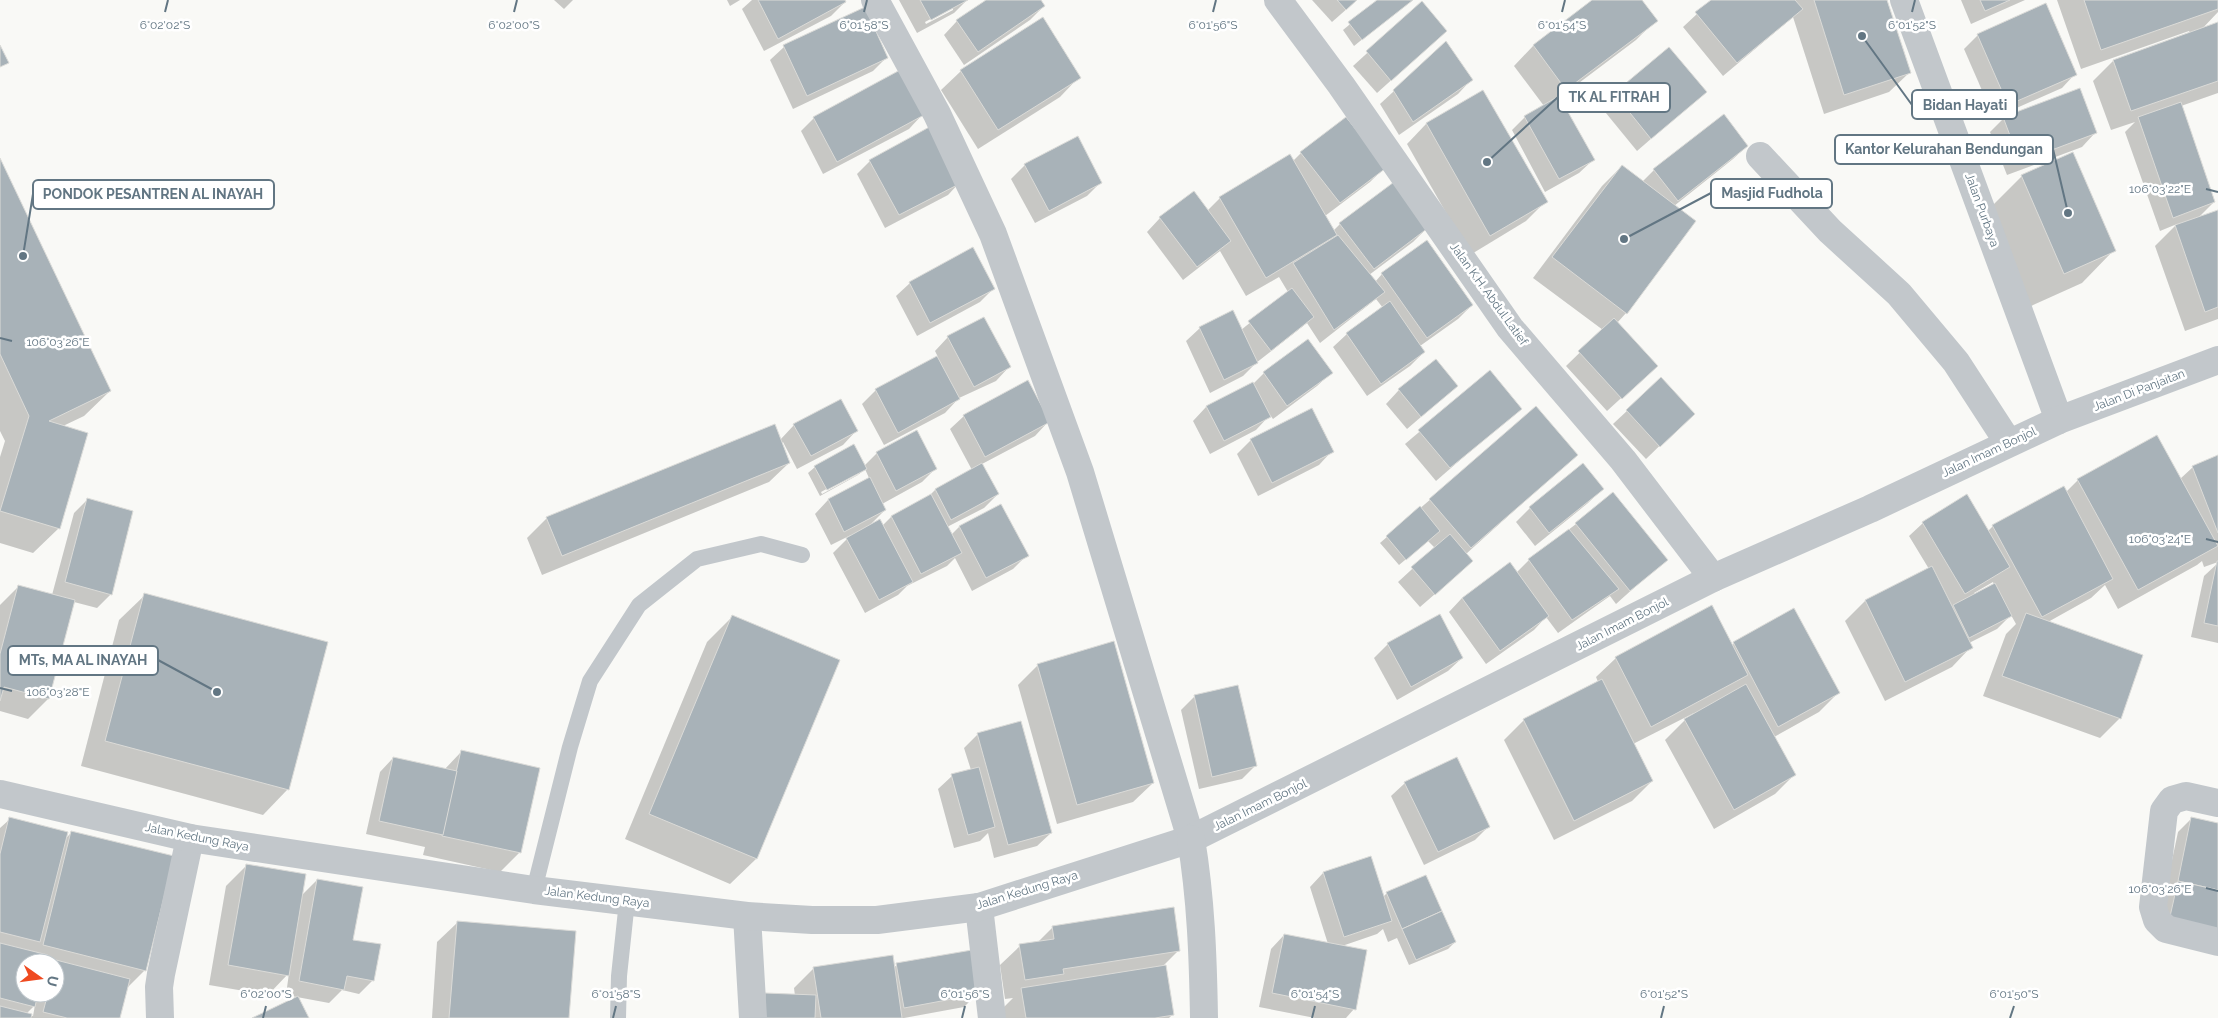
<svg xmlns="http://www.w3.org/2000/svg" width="2218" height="1018" font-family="Raleway,sans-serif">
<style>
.shadow{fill:#0003;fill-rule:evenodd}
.building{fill:#a8b2b8;stroke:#dbdbd8}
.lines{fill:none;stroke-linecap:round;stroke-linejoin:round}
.service{stroke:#c2c7cb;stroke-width:16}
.minor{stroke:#c2c7cb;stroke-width:28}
.tertiary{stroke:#c2c7cb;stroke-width:28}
.ticks{fill:none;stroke:#627683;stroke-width:2}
.labels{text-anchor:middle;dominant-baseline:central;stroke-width:5;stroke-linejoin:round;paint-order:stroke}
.street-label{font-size:12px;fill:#627683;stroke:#fff}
.ticks-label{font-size:12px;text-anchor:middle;fill:#627683;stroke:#fff;stroke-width:5;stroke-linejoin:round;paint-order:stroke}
.leader{fill:none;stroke:#627683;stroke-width:2}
.callout-dot{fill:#627683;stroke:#fff;stroke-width:2}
.callout{fill:#fff;stroke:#627683;stroke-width:2}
.callout-label{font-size:14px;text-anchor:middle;font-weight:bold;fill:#627683}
</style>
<rect width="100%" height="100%" fill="#f9f9f6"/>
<!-- shadow -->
<g class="shadow">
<polygon points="554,0 573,0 564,9"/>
<polygon points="727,0 740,0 730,6"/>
<polygon points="752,0 844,0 845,2 831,16 764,51 742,9"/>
<path d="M899 0H967L954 13 917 33ZM953 7V10L926 24 925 22Z"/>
<polygon points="988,0 1040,0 1044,6 1030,20 964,65 944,35 957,21"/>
<polygon points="1312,0 1357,0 1332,22"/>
<polygon points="1379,0 1411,0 1354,46 1343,30"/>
<polygon points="1594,0 1640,0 1656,20 1636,40 1559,98 1593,160 1579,173 1545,192 1512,130 1525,117 1544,106 1514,66 1533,46"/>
<polygon points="1712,0 1885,0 1909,73 1889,92 1824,114 1793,17 1723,76 1683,27"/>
<polygon points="1961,0 2025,0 1971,24"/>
<polygon points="2057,0 2218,0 2218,12 2201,30 2218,23 2218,93 2181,106 2214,202 2198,218 2218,211 2218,319 2185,331 2155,246 2177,224 2160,231 2125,132 2135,122 2111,130 2093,81 2113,61 2190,33 2189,31 2081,69"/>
<polygon points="1422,3 1446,31 1377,93 1353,66"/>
<polygon points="864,9 886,58 873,71 793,109 770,60 784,47"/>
<polygon points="1978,35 2075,74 2062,88 1994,118 1964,49"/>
<polygon points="1446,43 1471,80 1458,94 1399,135 1380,104"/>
<polygon points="961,71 1079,77 1060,97 978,149 941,90"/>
<polygon points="1483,91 1546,201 1526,221 1470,255 1407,144 1426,124"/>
<polygon points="1705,92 1637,151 1601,107 1615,94"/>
<polygon points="922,115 909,129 823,174 801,131 814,118"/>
<polygon points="2004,118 2095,133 2082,147 2007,175 1990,132"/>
<polygon points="1747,146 1733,159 1674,206 1626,313 1617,323 1642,379 1607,411 1566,366 1603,330 1533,278 1602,186 1622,166 1642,182 1654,170"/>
<polygon points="1301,153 1384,168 1370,182 1325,216 1333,231 1340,224 1427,228 1413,242 1369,275 1375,282 1382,274 1472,305 1458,319 1420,346 1424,352 1410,366 1367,396 1333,347 1347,334 1383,308 1376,299 1320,343 1307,323 1256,363 1243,376 1210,393 1186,341 1200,328 1241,330 1288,292 1279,277 1246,296 1220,251 1183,280 1147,232 1160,218 1207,211 1220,198 1293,161"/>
<polygon points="0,161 110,391 84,416 63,426 59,528 33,553 0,543 0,457 5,441 0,431"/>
<polygon points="870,161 961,181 948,195 885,228 857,174"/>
<polygon points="1025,165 1100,183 1087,196 1035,223 1011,179"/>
<polygon points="2022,176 2114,250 2082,283 2031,306 1989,209"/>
<polygon points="910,283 994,288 980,302 917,336 896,296"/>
<polygon points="948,337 1009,367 996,381 959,398 945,413 884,445 862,404 876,390 938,357 935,351"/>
<polygon points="1308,341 1331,373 1317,386 1273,419 1270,415 1256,430 1210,454 1193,421 1206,407 1253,384 1264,373"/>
<polygon points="1490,372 1520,408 1436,481 1405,444"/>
<polygon points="1661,379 1679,427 1646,459 1613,424"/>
<polygon points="1457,386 1407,429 1386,404 1399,390"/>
<polygon points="1536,408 1576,455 1466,554 1458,574 1420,607 1398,582 1435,548 1428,541 1399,565 1380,543"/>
<path d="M964 416 1048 422 1035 436 982 464 998 494 984 508 947 527 951 535 959 527 1001 505 1027 555 1013 569 972 591 955 558 947 566 907 586 898 595 865 613 833 553 851 535 831 545 815 514 828 500 869 478 865 469 858 475 820 496 808 473 815 467 864 466 877 453 936 468 922 482 882 504 885 510 868 527 882 526 891 517 927 498 935 490 972 470 950 429ZM859 471V474L822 494 821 492Z"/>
<polygon points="794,425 856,431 843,445 797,469 783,442 781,443 789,463 769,482 542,575 527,538 547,518 780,440"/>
<polygon points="1251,440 1332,451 1319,465 1258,496 1237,454"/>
<path d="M2218 457V562L2204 567 2202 561 2197 565 2118 609 2105 585 2091 598 2048 622 2120 718 2100 738 1983 696 2006 634 2016 624 2011 615 1997 629 1969 643 1971 647 1952 667 1885 701 1845 621 1865 601 1929 569 1909 536 1923 523 1988 531 1993 526 2065 493 2078 480 2180 479 2193 467ZM1993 582 1994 585 1975 595 1974 593Z"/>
<polygon points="1583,465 1602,489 1588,503 1535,546 1516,522 1530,508"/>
<polygon points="87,500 111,594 97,608 74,602 48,699 28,719 0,711 0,605 18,587 52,595 74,513"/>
<polygon points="1576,524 1666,559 1616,604 1610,596 1558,633 1546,617 1534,630 1486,664 1449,612 1462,598 1516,573 1529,560"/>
<polygon points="2218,563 2218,643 2191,637 2204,576"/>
<polygon points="145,595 288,789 263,815 81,766 119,620"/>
<polygon points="1794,610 1839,692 1819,712 1774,737 1794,775 1775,794 1714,829 1665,740 1685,720 1695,715 1694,713 1633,744 1652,781 1632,801 1554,840 1504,740 1524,720 1598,682 1596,677 1616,658 1732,645"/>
<polygon points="732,617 838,661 756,859 730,884 625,839 707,642"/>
<polygon points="1388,644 1462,658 1448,671 1397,700 1374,658"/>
<polygon points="1038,665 1153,783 1133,802 1057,824 1018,685"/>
<polygon points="1195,696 1255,766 1242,779 1199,789 1181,710"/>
<polygon points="978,734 1051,833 1037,846 994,858 988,833 980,841 954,848 938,789 952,776 971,770 964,748"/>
<polygon points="461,752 520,852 500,872 423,855 425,847 366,834 380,772 393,758 444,770"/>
<polygon points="1405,783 1488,827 1475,840 1424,865 1391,796"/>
<path d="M10 819 65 839 72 832 145 970 126 989 119 1018H0V828ZM25 963H55V993H25ZM35 1005 33 1016 26 1014Z"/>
<polygon points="2191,819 2218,824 2214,947 2156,935 2178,832"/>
<polygon points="1370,858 1383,897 1387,893 1455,942 1448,949 1409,965 1397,938 1388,942 1383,929 1377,934 1342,946 1354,1009 1346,1018 1315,1018 1259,1007 1271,949 1284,935 1328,944 1310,887 1323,873"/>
<polygon points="246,866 301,896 317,880 373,980 359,994 342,990 329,1003 286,995 289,973 268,995 209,985 226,886"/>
<polygon points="457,923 568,1018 432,1018 437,942"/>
<polygon points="1053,927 1179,950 1162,967 1172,1015 1169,1018 1003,1018 1002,1009 1013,998 1005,999 1000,965 1020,946 1037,943"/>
<polygon points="897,965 978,993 964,1007 904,1018 752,1018 795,996 794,988 814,968 893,968"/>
</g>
<!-- building -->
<g class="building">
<polygon points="758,0 845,0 846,2 778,39"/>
<polygon points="920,0 968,0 931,20"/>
<polygon points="986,0 1041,0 1045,6 978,52 956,20"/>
<polygon points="1337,0 1357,0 1346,10"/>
<polygon points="1377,0 1413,0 1362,40 1348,22"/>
<polygon points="1592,0 1642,0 1658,21 1566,90 1533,45"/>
<polygon points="1711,0 1795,0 1803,9 1737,63 1695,12"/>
<polygon points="1814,0 1887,0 1911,73 1844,95"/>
<polygon points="1980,0 2010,0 1985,11"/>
<polygon points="2084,0 2218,0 2218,9 2101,50"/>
<polygon points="1422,1 1447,31 1391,81 1366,51"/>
<polygon points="2046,3 2077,75 2008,105 1977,34"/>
<polygon points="865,7 888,58 807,96 783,45"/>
<polygon points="1043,17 1081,78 998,130 960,70"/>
<polygon points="2218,22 2218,81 2131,111 2113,60"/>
<polygon points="1446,41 1473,80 1413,122 1393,90"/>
<polygon points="0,45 9,63 0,67"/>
<polygon points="1669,47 1707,92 1651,139 1614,93"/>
<polygon points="900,70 924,115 837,162 813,117"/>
<polygon points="2080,88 2097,133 2020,162 2003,117"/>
<polygon points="1483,90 1548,202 1490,236 1426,123"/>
<polygon points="1559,96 1595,160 1559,179 1524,116"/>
<polygon points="2181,102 2215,202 2173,218 2138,117"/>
<polygon points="1724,114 1748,146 1678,201 1653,169"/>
<polygon points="1346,117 1386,168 1340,203 1300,152"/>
<polygon points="933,125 963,182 899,215 869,160"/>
<polygon points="1078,136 1102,183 1049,211 1024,164"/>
<polygon points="2073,152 2116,251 2064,274 2021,175"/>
<polygon points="1290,154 1337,235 1266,278 1219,197"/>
<polygon points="0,158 111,391 49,421 88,433 60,529 0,511 29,416 0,354"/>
<polygon points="1622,165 1696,221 1627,314 1552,257"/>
<polygon points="1394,182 1428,228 1374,269 1339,223"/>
<polygon points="1194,191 1231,241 1197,267 1159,217"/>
<polygon points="2218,210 2218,307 2205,312 2175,225"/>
<polygon points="1338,235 1385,292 1334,330 1293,263"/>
<polygon points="1427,240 1473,305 1427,338 1381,273"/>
<polygon points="973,247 995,289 930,323 909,282"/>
<polygon points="1292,288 1314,317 1271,351 1248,321"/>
<polygon points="1390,301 1425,352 1381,384 1346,333"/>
<polygon points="1233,310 1258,363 1224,380 1199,327"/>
<polygon points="984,317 1011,367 974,387 947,336"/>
<polygon points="1614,318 1658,366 1622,399 1578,351"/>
<polygon points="1308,339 1333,373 1287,406 1263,372"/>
<polygon points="937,356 960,399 898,433 875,389"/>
<polygon points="1436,359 1458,386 1421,417 1398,389"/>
<polygon points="1490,370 1522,409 1450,468 1418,430"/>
<polygon points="1661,377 1695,414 1660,447 1626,410"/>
<polygon points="1028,380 1050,422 985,457 963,415"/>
<polygon points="1253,382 1271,417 1224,441 1206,406"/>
<polygon points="841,399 858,431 811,456 793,424"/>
<polygon points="1536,406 1578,455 1471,548 1429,499"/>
<polygon points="1312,408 1334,452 1272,483 1250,439"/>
<polygon points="775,424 790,463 562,556 546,517"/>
<polygon points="917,430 937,469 896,491 876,452"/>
<polygon points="2157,435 2218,546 2138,590 2077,479"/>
<polygon points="854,444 867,469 827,490 814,466"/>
<polygon points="2218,455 2218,533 2192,466"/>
<polygon points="982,463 999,494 951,520 935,489"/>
<polygon points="1583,463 1604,489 1549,533 1529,507"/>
<polygon points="870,477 886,510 844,532 828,499"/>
<polygon points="2064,486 2113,579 2042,617 1992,525"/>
<polygon points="1613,492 1668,560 1630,591 1575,523"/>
<polygon points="931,494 962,553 921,574 891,516"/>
<polygon points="1967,494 2010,567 1965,594 1922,522"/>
<polygon points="87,498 133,511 112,595 65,582"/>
<polygon points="1001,504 1029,556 986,578 959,526"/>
<polygon points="1420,506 1440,531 1406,560 1386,536"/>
<polygon points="880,519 913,582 879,600 846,538"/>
<polygon points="1569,529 1619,589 1572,620 1528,559"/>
<polygon points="1450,534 1473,561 1435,595 1411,567"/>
<polygon points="2217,561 2218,561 2218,626 2204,623"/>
<polygon points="1510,562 1549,616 1500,651 1462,598"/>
<polygon points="1932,566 1973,648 1905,682 1865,600"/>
<polygon points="1995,583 2012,616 1969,638 1953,605"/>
<polygon points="18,585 75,600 49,699 4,687 0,701 0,654"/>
<polygon points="144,593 328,642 289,790 105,741"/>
<polygon points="1712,605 1748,675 1651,727 1615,657"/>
<polygon points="1794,608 1840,693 1778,727 1733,642"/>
<polygon points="2026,613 2143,655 2121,719 2002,676"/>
<polygon points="1440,614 1463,658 1411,687 1387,643"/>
<polygon points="732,615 840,660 757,859 649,814"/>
<polygon points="1114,641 1154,783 1077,805 1037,664"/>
<polygon points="1602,679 1653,781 1574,821 1523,719"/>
<polygon points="1746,684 1796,775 1734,810 1684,719"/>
<polygon points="1238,685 1257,766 1212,777 1194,695"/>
<polygon points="1021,721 1052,833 1008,845 977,733"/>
<polygon points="461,750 540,768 521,853 442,836"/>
<polygon points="393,757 457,771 443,835 379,821"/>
<polygon points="1457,757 1490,827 1438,852 1404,782"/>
<polygon points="979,767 995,827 968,835 951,774"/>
<polygon points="9,817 68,832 40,942 0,932 0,854"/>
<polygon points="2191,817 2218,823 2218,890 2178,881"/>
<polygon points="71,831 174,856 146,971 43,945"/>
<polygon points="1371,856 1392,921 1344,937 1323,872"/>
<polygon points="246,864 306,874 289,976 228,965"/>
<polygon points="1426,875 1442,911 1402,929 1386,892"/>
<polygon points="317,879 363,887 353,940 381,944 374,981 347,976 344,990 299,981"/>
<polygon points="2178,881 2218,890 2218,932 2169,921"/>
<polygon points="1174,907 1180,951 1063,969 1064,974 1025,980 1019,944 1054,939 1052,926"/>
<polygon points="1442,911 1456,942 1416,960 1402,929"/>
<polygon points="457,921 576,931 569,1018 449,1018"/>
<polygon points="1284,934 1367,950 1356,1010 1272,993"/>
<polygon points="0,943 48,955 46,963 25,963 25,993 38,993 35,1007 0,998"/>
<polygon points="972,950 979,994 904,1008 896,963"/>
<polygon points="893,955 902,1018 821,1018 813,967"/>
<polygon points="56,960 130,979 120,1018 67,1018 43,1012 48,993 55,993"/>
<polygon points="1166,965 1174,1015 1155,1018 1026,1018 1021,988"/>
<polygon points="765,993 816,995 815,1018 764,1018"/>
<polygon points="298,996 309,1018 252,1018"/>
<polygon points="0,1006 32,1014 31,1018 0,1018"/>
</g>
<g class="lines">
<!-- service -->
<g class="service">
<polyline points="534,890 570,747 590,681 639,605 697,559 761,544 802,555"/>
<polyline points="618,1018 619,976 627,901"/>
</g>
<!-- minor -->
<g class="minor">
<polyline points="875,0 937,114 993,234 1080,472 1191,839"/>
<polyline points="1278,0 1341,85 1510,328 1623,460 1713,578"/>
<polyline points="1904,0 2059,420"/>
<polyline points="1760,156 1830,231 1899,294 1956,362 2008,442"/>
<polyline points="2218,803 2186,796 2172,800 2164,811 2153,907 2157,920 2166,929 2218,942"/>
<polyline points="979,907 992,1018"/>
<polyline points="747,916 753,1018"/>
<polyline points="160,1018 159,987 161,974 190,838"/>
</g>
<!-- tertiary -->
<g class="tertiary">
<polyline points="0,794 190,838 534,890 747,916 812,920 877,920 979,907 1191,839 1713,578 1870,509 2059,420 2218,360"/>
<path d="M1191 839C1201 899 1203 958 1204 1018"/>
</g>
</g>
<!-- ticks -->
<path class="ticks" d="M165 12 168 0M514 12 517 0M864 12 867 0M1213 12 1216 0M1562 12 1565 0M1912 12 1915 0M2206 189 2218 192M0 338 12 341M2206 539 2218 542M0 688 12 691M2206 888 2218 891M263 1018 266 1006M613 1018 616 1006M962 1018 965 1006M1312 1018 1315 1006M1661 1018 1664 1006M2010 1018 2014 1006"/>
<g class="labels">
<!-- street labels -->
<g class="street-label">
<text transform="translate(1982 210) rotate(70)">Jalan Purbaya</text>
<text transform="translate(1489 294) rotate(54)">Jalan K.H. Abdul Latief</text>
<text transform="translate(2139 390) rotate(-21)">Jalan Di Panjaitan</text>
<text transform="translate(1989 452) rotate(-25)">Jalan Imam Bonjol</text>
<text transform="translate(1622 624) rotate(-27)">Jalan Imam Bonjol</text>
<text transform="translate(1260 805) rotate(-26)">Jalan Imam Bonjol</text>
<text transform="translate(197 837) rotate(11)">Jalan Kedung Raya</text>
<text transform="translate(1027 890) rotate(-17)">Jalan Kedung Raya</text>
<text transform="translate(597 897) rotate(7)">Jalan Kedung Raya</text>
</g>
</g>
<g class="ticks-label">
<text x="165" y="29">6°02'02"S</text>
<text x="514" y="29">6°02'00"S</text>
<text x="864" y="29">6°01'58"S</text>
<text x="1562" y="29">6°01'54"S</text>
<text x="1213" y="29">6°01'56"S</text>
<text x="1912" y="29">6°01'52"S</text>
<text x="2160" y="193">106°03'22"E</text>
<text x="58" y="346">106°03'26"E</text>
<text x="2160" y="543">106°03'24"E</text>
<text x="58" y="696">106°03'28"E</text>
<text x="2160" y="893">106°03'26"E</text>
<text x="266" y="998">6°02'00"S</text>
<text x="616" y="998">6°01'58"S</text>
<text x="965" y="998">6°01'56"S</text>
<text x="1315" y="998">6°01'54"S</text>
<text x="1664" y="998">6°01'52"S</text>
<text x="2014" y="998">6°01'50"S</text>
</g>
<!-- callouts -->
<path class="leader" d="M1487 162L1558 97M1862 36L1912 105M2068 213L2053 149M1624 239L1711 193M23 256L33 194M217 692L158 660"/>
<g class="callout-dot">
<circle cx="1487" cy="162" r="5"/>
<circle cx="1862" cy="36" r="5"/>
<circle cx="2068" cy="213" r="5"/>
<circle cx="1624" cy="239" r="5"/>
<circle cx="23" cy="256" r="5"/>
<circle cx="217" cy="692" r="5"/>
</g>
<g class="callout">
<rect x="1558" y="83" width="112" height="29" rx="5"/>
<rect x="1912" y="90" width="105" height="29" rx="5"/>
<rect x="1835" y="135" width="218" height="29" rx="5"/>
<rect x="1711" y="179" width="121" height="29" rx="5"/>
<rect x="33" y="180" width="241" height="29" rx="5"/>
<rect x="8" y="646" width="150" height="29" rx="5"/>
</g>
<g class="callout-label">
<text x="1614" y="102">TK AL FITRAH</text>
<text x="1965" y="110">Bidan Hayati</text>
<text x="1944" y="154">Kantor Kelurahan Bendungan</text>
<text x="1772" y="198">Masjid Fudhola</text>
<text x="153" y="199">PONDOK PESANTREN AL INAYAH</text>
<text x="83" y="665">MTs, MA AL INAYAH</text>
</g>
<!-- north arrow -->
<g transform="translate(40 978) rotate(104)"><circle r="24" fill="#ffffff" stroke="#c0c8cd"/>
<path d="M0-4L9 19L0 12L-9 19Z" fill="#ef4a20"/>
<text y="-8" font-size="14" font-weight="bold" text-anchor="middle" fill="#627683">U</text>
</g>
</svg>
